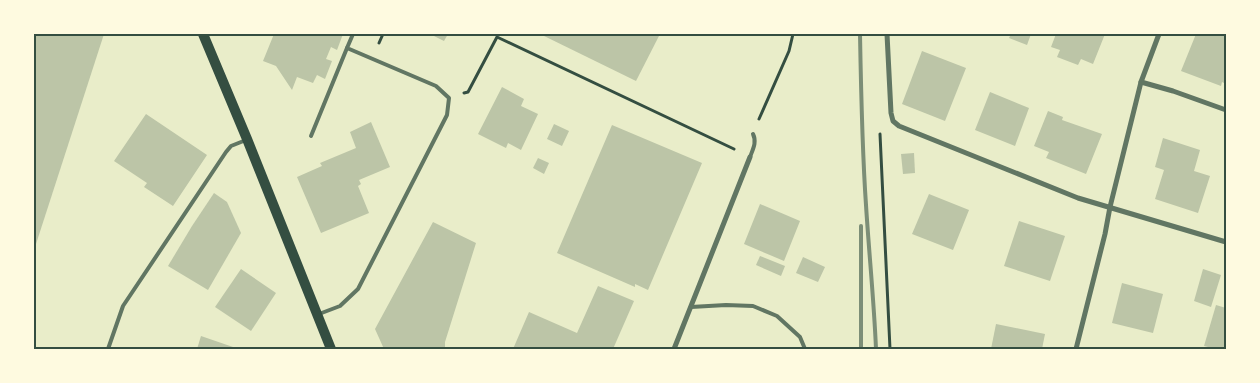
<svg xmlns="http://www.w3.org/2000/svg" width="1260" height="383" font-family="'Public Sans',sans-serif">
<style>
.building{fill:#bcc5a7}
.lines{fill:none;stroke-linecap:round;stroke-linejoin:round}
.path{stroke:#344e41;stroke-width:3}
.service{stroke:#617663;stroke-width:4}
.minor{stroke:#617663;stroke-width:5}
.secondary{stroke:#344e41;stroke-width:10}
.rail{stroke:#7c8e77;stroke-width:4}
.neatline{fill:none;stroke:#344e41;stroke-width:2}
</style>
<rect width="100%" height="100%" fill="#e9edc9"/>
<!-- building -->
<g class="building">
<polygon points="34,34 104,34 36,244 34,243"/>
<polygon points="274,34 343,34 337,50 331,47 326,59 332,61 325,79 317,75 313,83 297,77 292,90 276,66 263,61"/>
<polygon points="430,34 448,34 444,41"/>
<polygon points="540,34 660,34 636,81"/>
<polygon points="1011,34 1031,34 1027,45 1009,38"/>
<polygon points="1056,34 1105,34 1093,64 1081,59 1078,65 1057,57 1060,50 1051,47"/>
<polygon points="1196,34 1226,34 1226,84 1222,82 1221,86 1181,71"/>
<polygon points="922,51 966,68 945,121 902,104"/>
<polygon points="502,87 524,99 521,106 538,114 521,150 508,143 506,148 478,134"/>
<polygon points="990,92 1029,108 1015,146 975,130"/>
<polygon points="1048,111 1063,117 1062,120 1102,134 1086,174 1046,158 1049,152 1034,146"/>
<polygon points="146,114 207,155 173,206 144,187 147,183 114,161"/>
<polygon points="371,122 390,167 359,180 361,184 358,186 369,213 321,233 297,177 322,166 320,163 356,148 350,132"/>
<polygon points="554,124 569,131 562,146 547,139"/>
<polygon points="612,125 702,163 648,290 635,284 635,287 557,253"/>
<polygon points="1163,138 1200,150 1194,171 1210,176 1198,213 1155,199 1164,170 1155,167"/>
<polygon points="914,153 915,173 903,174 901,154"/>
<polygon points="538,158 549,163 544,174 533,168"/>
<polygon points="214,193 227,202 241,233 208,290 168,266 192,226"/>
<polygon points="929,194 969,210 953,250 912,234"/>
<polygon points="760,204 800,221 784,261 744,244"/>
<polygon points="1019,221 1065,236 1050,281 1004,266"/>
<polygon points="433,222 476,243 445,342 445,349 384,349 375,329"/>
<polygon points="760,256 785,266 781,276 756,265"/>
<polygon points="803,257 825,267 818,282 796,273"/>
<polygon points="241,269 276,293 251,331 215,307"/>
<polygon points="1203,269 1221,275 1211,307 1194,301"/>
<polygon points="1122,283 1163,294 1153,333 1112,323"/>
<polygon points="598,286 634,301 613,349 513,349 529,312 577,333"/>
<polygon points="1216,305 1226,308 1226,349 1216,349 1204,346"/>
<polygon points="996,324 1045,334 1042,349 991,349"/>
<polygon points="201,336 233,347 232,349 197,349"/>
</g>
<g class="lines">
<!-- path -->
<g class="path">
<polyline points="379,43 383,34"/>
<polyline points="464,93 468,92 497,37 734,149"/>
<polyline points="759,119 789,51 793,34"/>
<polyline points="880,134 890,349"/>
</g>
<!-- service -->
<g class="service">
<polyline points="311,136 347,48"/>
<path d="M750 157C753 149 757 142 753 134"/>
<polyline points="691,307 726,305 753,306 777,316 800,337 805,349"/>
<polyline points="319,314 340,306 358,289 447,115 449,98 436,86 347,48 353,34"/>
<polyline points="108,349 123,306 226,152 231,146 246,140"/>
</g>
<!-- minor -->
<g class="minor">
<polyline points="887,34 891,113 893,121 899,126 1078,198 1226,242"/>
<polyline points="1141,82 1173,91 1226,110"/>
<polyline points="674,349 750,157"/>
<polyline points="1076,349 1105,234 1110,207 1141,82 1159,34"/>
</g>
<!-- secondary -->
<polyline class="secondary" points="203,34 247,139 331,349"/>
<!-- rail -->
<g class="rail">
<path d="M860 34C861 91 862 148 866 205 869 253 874 301 876 349"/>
<polyline points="861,349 861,226"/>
</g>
</g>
<!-- border -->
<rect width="1260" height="383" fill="none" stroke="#fefae0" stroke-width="70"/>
<rect x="35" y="35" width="1190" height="313" class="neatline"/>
</svg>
